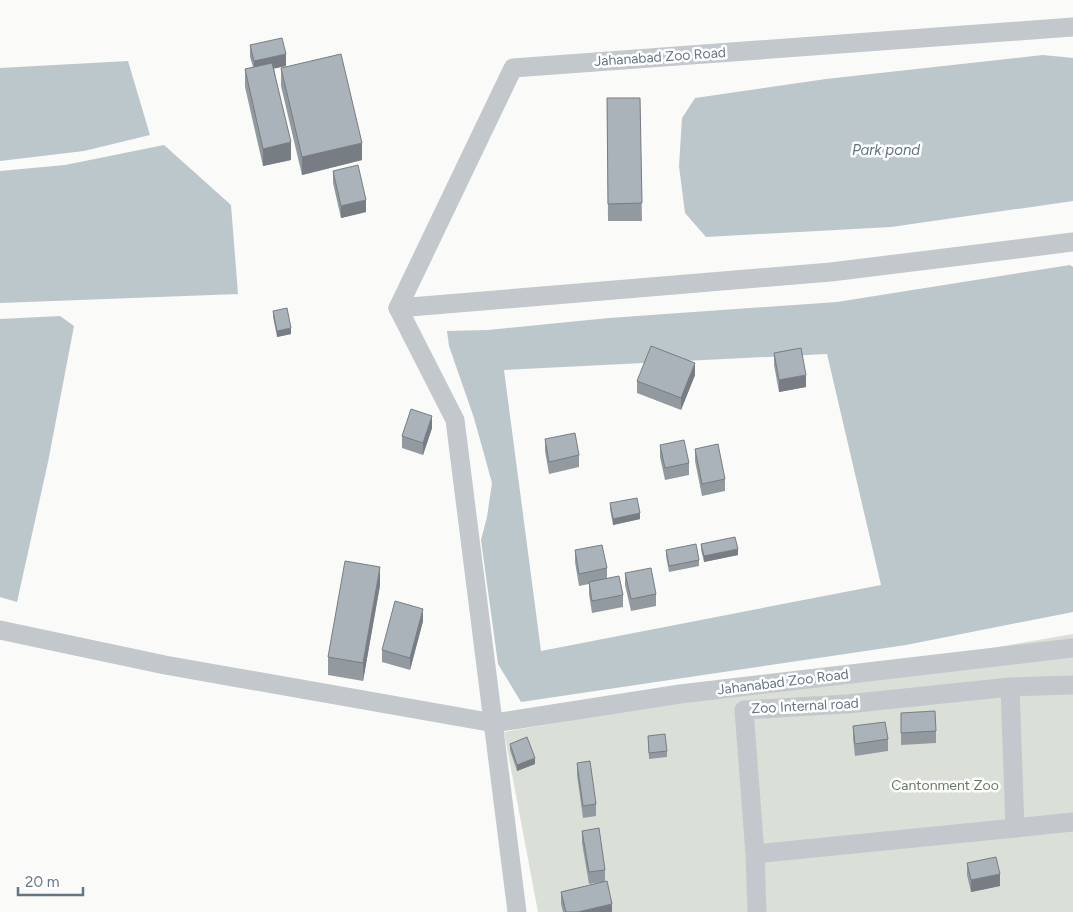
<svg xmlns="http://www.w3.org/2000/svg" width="1073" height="912" font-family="Figtree,sans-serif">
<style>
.green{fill:#dadfd7}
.water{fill:#bbc7cb;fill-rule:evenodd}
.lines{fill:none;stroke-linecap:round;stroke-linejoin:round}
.minor{stroke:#c3c8cc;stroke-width:19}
.wall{fill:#929a9f}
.shaded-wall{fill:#777d82}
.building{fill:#aab3b9;stroke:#777d82}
.labels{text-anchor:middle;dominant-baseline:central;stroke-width:5;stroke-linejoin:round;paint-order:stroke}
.street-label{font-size:14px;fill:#657683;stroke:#fff}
.park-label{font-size:14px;fill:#687a64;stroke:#fff}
.water-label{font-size:15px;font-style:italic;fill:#60757c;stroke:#fff}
</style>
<rect width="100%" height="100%" fill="#fafaf8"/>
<!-- green -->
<polygon class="green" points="1073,634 1073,912 538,912 504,732"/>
<!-- water -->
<g class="water">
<polygon points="1043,55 1073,58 1073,201 891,227 706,237 685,213 679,166 682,118 695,98 826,79"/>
<polygon points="128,61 150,135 84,151 0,161 0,68"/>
<polygon points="164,145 231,205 238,294 0,303 0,171 65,165"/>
<path d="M1070 265 1073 267V612L906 645 521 702 498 664 481 540 487 517 492 483 474 418 449 346 447 331 488 330 609 318 837 302ZM827 354 881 585 541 651 504 370Z"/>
<polygon points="60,316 74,326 48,462 17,602 0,597 0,319"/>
</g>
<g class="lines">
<!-- minor -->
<g class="minor">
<polyline points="398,308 831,272 1073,242"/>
<polyline points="0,630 165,665 494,723 680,694 1073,648"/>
<polyline points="1010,687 1073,685"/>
<polyline points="1015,828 1073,822"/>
<polyline points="755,854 1015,828 1010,687 847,704 744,710 755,854 757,912"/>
<polyline points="517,912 455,420 398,308 513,68 1073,27"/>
</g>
</g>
<!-- wall -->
<g class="wall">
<polygon points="250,45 286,66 274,68 291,160 263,166 245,87 245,69 253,67 250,57"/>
<polygon points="281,68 362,160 302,175 281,86"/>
<polygon points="607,98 640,98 642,221 608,221"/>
<polygon points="333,171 366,212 341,218 333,183"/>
<polygon points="273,311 291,334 277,337 273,317"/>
<polygon points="774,353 806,387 779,392 774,365"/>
<polygon points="695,375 681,410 637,393 637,381"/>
<polygon points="432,428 423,455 402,448 402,436"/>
<polygon points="545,439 579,455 579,467 549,474 545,451"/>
<polygon points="660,445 689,463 689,475 665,480 660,457"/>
<polygon points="695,449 725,479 725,491 702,496 695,461"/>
<polygon points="610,503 640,519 613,525 610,509"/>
<polygon points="701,544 738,555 704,562 701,550"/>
<polygon points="575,550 607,568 607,578 623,595 623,607 592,613 589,594 589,584 579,586 575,562"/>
<polygon points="666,550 699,560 699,566 669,572 666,556"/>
<polygon points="625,573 656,594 656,606 631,611 625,585"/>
<polygon points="380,585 363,681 328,675 328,657"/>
<polygon points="423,621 410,670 382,662 382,650"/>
<polygon points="901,713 936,731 936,743 901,745"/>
<polygon points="853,726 888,739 888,751 855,756 853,738"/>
<polygon points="648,736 667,751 667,757 649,759"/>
<polygon points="510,744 535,764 517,771 510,750"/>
<polygon points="577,763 596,804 596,816 583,818 577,775"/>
<polygon points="582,831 605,870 605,881 612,912 563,912 561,904 561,892 602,882 589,884 582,843"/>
<polygon points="967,863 1000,886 971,892 967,875"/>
</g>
<!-- shaded-wall -->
<g class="shaded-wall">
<polygon points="286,54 286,66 254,73 254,61"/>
<polygon points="291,142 291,160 263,166 263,149"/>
<polygon points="362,143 362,160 302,175 302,157"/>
<polygon points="366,200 366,212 341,218 341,206"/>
<polygon points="291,328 291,334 277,337 277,331"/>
<polygon points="695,363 695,375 681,410 681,398"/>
<polygon points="806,375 806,387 779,392 779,380"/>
<polygon points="432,416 432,428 423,455 423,443"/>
<polygon points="640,513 640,519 613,525 613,519"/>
<polygon points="738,549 738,555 704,562 704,556"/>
<polygon points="380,567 380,585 363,681 363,663"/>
<polygon points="423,609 423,621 410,670 410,658"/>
<polygon points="535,758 535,764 517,771 517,765"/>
<polygon points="1000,874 1000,886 971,892 971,880"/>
<polygon points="612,904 612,912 578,912"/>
</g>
<!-- building -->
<g class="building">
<polygon points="282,38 286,54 254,61 250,45"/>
<polygon points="341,54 362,143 302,157 281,68"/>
<polygon points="272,63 291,142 263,149 245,69"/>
<polygon points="607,98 640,98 642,203 608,204"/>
<polygon points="358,165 366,200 341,206 333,171"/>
<polygon points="287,308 291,328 277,331 273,311"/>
<polygon points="651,346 695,363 681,398 637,381"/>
<polygon points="801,348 806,375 779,380 774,353"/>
<polygon points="411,409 432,416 423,443 402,436"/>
<polygon points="575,433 579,455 549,462 545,439"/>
<polygon points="684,440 689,463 665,468 660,445"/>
<polygon points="718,444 725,479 702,484 695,449"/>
<polygon points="637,498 640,513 613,519 610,503"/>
<polygon points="735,537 738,549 704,556 701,544"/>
<polygon points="696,544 699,560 669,566 666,550"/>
<polygon points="602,545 607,568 579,574 575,550"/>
<polygon points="345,561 380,567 363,663 328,657"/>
<polygon points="651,568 656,594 631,599 625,573"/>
<polygon points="619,576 623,595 592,601 589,582"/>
<polygon points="395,601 423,609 410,658 382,650"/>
<polygon points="935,711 936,731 901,733 901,713"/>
<polygon points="885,722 888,739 855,744 853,726"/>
<polygon points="665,734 667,751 649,753 648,736"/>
<polygon points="527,737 535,758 517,765 510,744"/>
<polygon points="590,761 596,804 583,806 577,763"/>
<polygon points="599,828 605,870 589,872 582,831"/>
<polygon points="996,857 1000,874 971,880 967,863"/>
<polygon points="607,881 612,904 578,912 566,912 561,892"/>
</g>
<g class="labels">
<!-- street labels -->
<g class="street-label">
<text transform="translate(660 57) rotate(-4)">Jahanabad Zoo Road</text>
<text transform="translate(783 682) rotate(-7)">Jahanabad Zoo Road</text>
<text transform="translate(805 706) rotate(-3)">Zoo Internal road</text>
</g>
<!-- park labels -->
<g class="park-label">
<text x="945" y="785">Cantonment Zoo</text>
</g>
<!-- water labels -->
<g class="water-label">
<text x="886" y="150">Park pond</text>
</g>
</g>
<!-- scale -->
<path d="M18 887v8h65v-8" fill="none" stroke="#657683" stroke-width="2.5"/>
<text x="25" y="887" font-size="15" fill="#657683" stroke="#ffffff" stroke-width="4" paint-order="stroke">20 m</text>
</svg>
